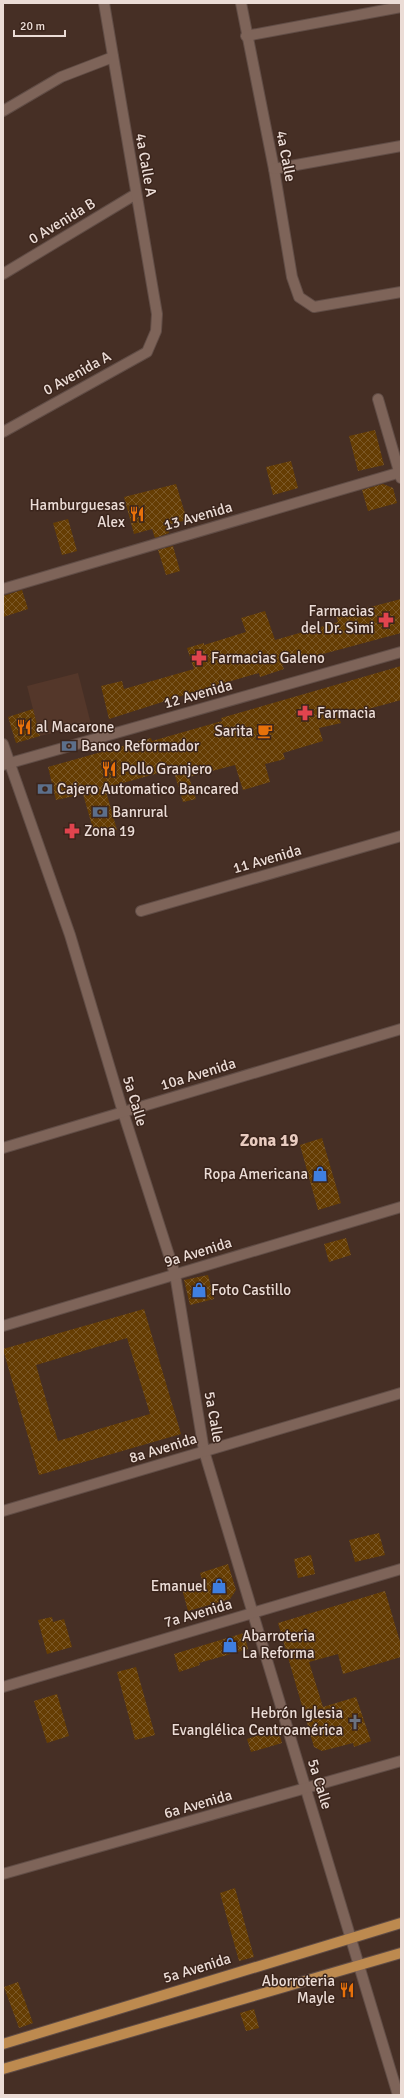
<svg xmlns="http://www.w3.org/2000/svg" width="404" height="2098" font-family="Signika,sans-serif">
<style>
.built{fill:#54372a}
.building{fill:url(#building-cross-hatch);fill-rule:evenodd}
.lines{fill:none;stroke-linecap:round;stroke-linejoin:round}
.minor-casing{stroke:#614d46;stroke-width:12}
.major-casing{stroke:#614d46;stroke-width:12}
.minor{stroke:#7e6459;stroke-width:10}
.major{stroke:#bd8a4f;stroke-width:10}
.labels{text-anchor:middle;dominant-baseline:central;stroke-width:3;stroke-linejoin:round;paint-order:stroke}
.street-label{font-size:15px;fill:#ebdcd6;stroke:#3b251c}
.poi-label{font-size:15px;fill:#ebdcd6;stroke:#3b251c;text-anchor:start}
.quarter-label{font-size:17px;font-weight:bold;fill:#e8cbbf;stroke:#3b251c}
</style>
<defs>
<pattern id="building-cross-hatch" width="8" height="8" patternUnits="userSpaceOnUse"><rect width="8" height="8" fill="#653d03"/><path d="M0 0l8 8M0 8l8-8" fill="none" stroke="#7b5827"/></pattern>
</defs>
<rect width="100%" height="100%" fill="#462f25"/>
<!-- built -->
<polygon class="built" points="78,673 91,724 40,736 27,686"/>
<!-- building -->
<g class="building">
<polygon points="375,430 384,465 358,471 349,436"/>
<polygon points="291,461 298,488 273,495 266,467"/>
<polygon points="176,484 187,520 167,525 169,533 155,538 152,529 134,534 124,497"/>
<polygon points="383,484 393,488 397,503 368,511 362,490"/>
<polygon points="68,519 77,551 62,555 53,523"/>
<polygon points="173,546 180,571 166,575 158,550"/>
<polygon points="22,590 28,609 3,617 3,596"/>
<polygon points="401,599 401,633 282,665 284,669 260,677 259,673 200,690 109,719 101,686 122,681 124,689 194,669 187,648 204,643 204,645 246,632 241,618 265,611 275,640 338,622 336,616"/>
<polygon points="401,666 401,700 339,717 341,723 319,728 323,741 283,753 285,759 265,764 270,782 243,790 235,765 189,777 196,799 183,802 173,769 105,788 117,830 95,836 83,794 56,800 48,767 151,738 152,741 222,721 221,718"/>
<polygon points="33,709 40,736 16,743 8,717"/>
<polygon points="322,1138 341,1203 318,1210 300,1145"/>
<polygon points="346,1238 351,1255 329,1262 324,1244"/>
<polygon points="208,1275 214,1299 190,1305 184,1280"/>
<path d="M144 1309 181 1434 39 1475 3 1349ZM127 1338 150 1414 58 1441 36 1365Z"/>
<polygon points="379,1533 385,1555 355,1562 349,1540"/>
<polygon points="311,1555 315,1574 298,1578 294,1559"/>
<polygon points="228,1564 236,1590 230,1599 188,1611 182,1589 203,1583 200,1573"/>
<polygon points="385,1591 401,1645 401,1657 343,1674 338,1654 309,1662 323,1707 356,1697 371,1741 354,1747 353,1743 322,1751 314,1747 278,1623"/>
<polygon points="52,1617 53,1622 64,1619 72,1647 47,1654 38,1620"/>
<polygon points="244,1633 248,1649 199,1663 200,1665 179,1672 174,1654"/>
<polygon points="136,1667 155,1735 135,1740 117,1672"/>
<polygon points="57,1694 69,1736 47,1743 34,1701"/>
<polygon points="278,1729 282,1743 251,1752 247,1739"/>
<polygon points="235,1888 254,1957 239,1961 220,1893"/>
<polygon points="18,1982 33,2023 19,2028 4,1987"/>
<polygon points="254,2009 259,2028 246,2031 240,2013"/>
</g>
<g class="lines">
<!-- minor casing -->
<g class="minor-casing">
<g id="minor">
<polyline points="241,3 274,169 292,277 299,297 314,307 401,292"/>
<polyline points="246,36 401,7"/>
<polyline points="3,111 61,77 113,57"/>
<polyline points="274,169 401,146"/>
<polyline points="3,274 136,194"/>
<polyline points="378,399 401,478"/>
<polyline points="3,432 147,352 156,331 157,314 104,3"/>
<polyline points="3,589 401,472"/>
<polyline points="3,744 70,935 123,1112 175,1274 204,1451 398,2095"/>
<polyline points="3,765 401,652"/>
<polyline points="141,911 401,836"/>
<polyline points="3,1148 401,1029"/>
<polyline points="3,1326 401,1207"/>
<polyline points="3,1511 401,1393"/>
<polyline points="3,1687 401,1569"/>
<polyline points="3,1874 401,1761"/>
</g>
</g>
<!-- major casing -->
<g class="major-casing">
<g id="major">
<polyline points="3,2044 401,1923"/>
<polyline points="3,2069 401,1953"/>
</g>
</g>
<!-- minor -->
<use href="#minor" class="minor"/>
<!-- major -->
<use href="#major" class="major"/>
</g>
<!-- icons -->
<defs>
<g id="restaurant-bare" transform="scale(1.2)"><path d="M-5-6h1v4h1v-4h1v4h1v-4h1v5L-1.5 .5V6h-2V.5L-5-1ZM5-6V6H3V1.5H1.5Q1.5-4 5-6Z" fill="#e8710a" stroke="#3b251c" stroke-width="2.5" paint-order="stroke"/></g>
<g id="pharmacy-bare" transform="scale(1.2)"><path d="M-2-6h4v4h4v4h-4v4h-4v-4h-4v-4h4Z" fill="#e0444e" stroke="#3b251c" stroke-width="2.5" paint-order="stroke"/></g>
<g id="cafe-bare" transform="scale(1.2)"><path d="M-5.5-4.5H6V0H3Q3 3.5 0 3.5H-2.5Q-5.5 3.5-5.5 0ZM3-3.2v2h1.7v-2ZM-6 4.5H4V6H-6Z" fill="#e8710a" stroke="#3b251c" stroke-width="2.5" paint-order="stroke"/></g>
<g id="bank-bare" transform="scale(1.2)"><path d="M-6-4H6V4H-6ZM0-2.3a2.3 2.3 0 1 0 0 4.6a2.3 2.3 0 1 0 0-4.6Z" fill="#5c6f8a" stroke="#3b251c" stroke-width="2.5" paint-order="stroke"/></g>
<g id="shop-bare" transform="scale(1.2)"><path d="M-5-2.5h2.3a2.7 3.5 0 0 1 5.4 0H5L5.5 6h-11ZM-1.5-2.5h3a1.5 2.3 0 0 0-3 0Z" fill="#3f7fe0" stroke="#3b251c" stroke-width="2.5" paint-order="stroke"/></g>
<g id="church-bare" transform="scale(1.2)"><path d="M-1.2-6h2.4v3.5h3.3v2.4h-3.3V6h-2.4V-.1h-3.3v-2.4h3.3Z" fill="#6b7280" stroke="#3b251c" stroke-width="2.5" paint-order="stroke"/></g>
</defs>
<g fill-rule="evenodd">
<use href="#restaurant-bare" x="137" y="514"/>
<use href="#pharmacy-bare" x="386" y="620"/>
<use href="#pharmacy-bare" x="199" y="658"/>
<use href="#pharmacy-bare" x="305" y="713"/>
<use href="#restaurant-bare" x="24" y="727"/>
<use href="#cafe-bare" x="265" y="731"/>
<use href="#bank-bare" x="69" y="746"/>
<use href="#restaurant-bare" x="109" y="769"/>
<use href="#bank-bare" x="45" y="789"/>
<use href="#bank-bare" x="100" y="812"/>
<use href="#pharmacy-bare" x="72" y="831"/>
<use href="#shop-bare" x="320" y="1174"/>
<use href="#shop-bare" x="199" y="1290"/>
<use href="#shop-bare" x="219" y="1586"/>
<use href="#shop-bare" x="230" y="1645"/>
<use href="#church-bare" x="355" y="1722"/>
<use href="#restaurant-bare" x="347" y="1990"/>
</g>
<g class="labels">
<!-- street labels -->
<g class="street-label">
<text transform="translate(286 156) rotate(79)">4a Calle</text>
<text transform="translate(146 165) rotate(80)">4a Calle A</text>
<text transform="translate(62 221) rotate(-31)">0 Avenida B</text>
<text transform="translate(77 373) rotate(-29)">0 Avenida A</text>
<text transform="translate(198 516) rotate(-16)">13 Avenida</text>
<text transform="translate(198 694) rotate(-16)">12 Avenida</text>
<text transform="translate(267 859) rotate(-16)">11 Avenida</text>
<text transform="translate(198 1074) rotate(-17)">10a Avenida</text>
<text transform="translate(135 1101) rotate(73)">5a Calle</text>
<text transform="translate(198 1252) rotate(-17)">9a Avenida</text>
<text transform="translate(214 1417) rotate(80)">5a Calle</text>
<text transform="translate(163 1448) rotate(-17)">8a Avenida</text>
<text transform="translate(198 1613) rotate(-16)">7a Avenida</text>
<text transform="translate(320 1784) rotate(73)">5a Calle</text>
<text transform="translate(198 1804) rotate(-16)">6a Avenida</text>
<text transform="translate(197 1968) rotate(-17)">5a Avenida</text>
</g>
<!-- poi labels -->
<g class="poi-label">
<text x="125" y="505" text-anchor="end">Hamburguesas<tspan x="125" dy="17">Alex</tspan></text>
<text x="374" y="611" text-anchor="end">Farmacias<tspan x="374" dy="17">del Dr. Simi</tspan></text>
<text x="211" y="658">Farmacias Galeno</text>
<text x="317" y="713">Farmacia</text>
<text x="36" y="727">al Macarone</text>
<text x="253" y="731" text-anchor="end">Sarita</text>
<text x="81" y="746">Banco Reformador</text>
<text x="121" y="769">Pollo Granjero</text>
<text x="57" y="789">Cajero Automatico Bancared</text>
<text x="112" y="812">Banrural</text>
<text x="84" y="831">Zona 19</text>
<text x="308" y="1174" text-anchor="end">Ropa Americana</text>
<text x="211" y="1290">Foto Castillo</text>
<text x="207" y="1586" text-anchor="end">Emanuel</text>
<text x="242" y="1636">Abarroteria<tspan x="242" dy="17">La Reforma</tspan></text>
<text x="343" y="1713" text-anchor="end">Hebrón Iglesia<tspan x="343" dy="17">Evanglélica Centroamérica</tspan></text>
<text x="335" y="1981" text-anchor="end">Aborroteria<tspan x="335" dy="17">Mayle</tspan></text>
</g>
<!-- quarter labels -->
<g class="quarter-label">
<text x="269" y="1140">Zona 19</text>
</g>
</g>
<!-- border -->
<rect width="404" height="2098" fill="none" stroke="#ebdcd6" stroke-width="8"/>
<!-- scale -->
<path d="M14 30v6h51v-6" fill="none" stroke="#ebdcd6" stroke-width="2"/>
<text x="20" y="30" font-size="12" fill="#ebdcd6" stroke="#3b251c" stroke-width="3" paint-order="stroke">20 m</text>
</svg>
